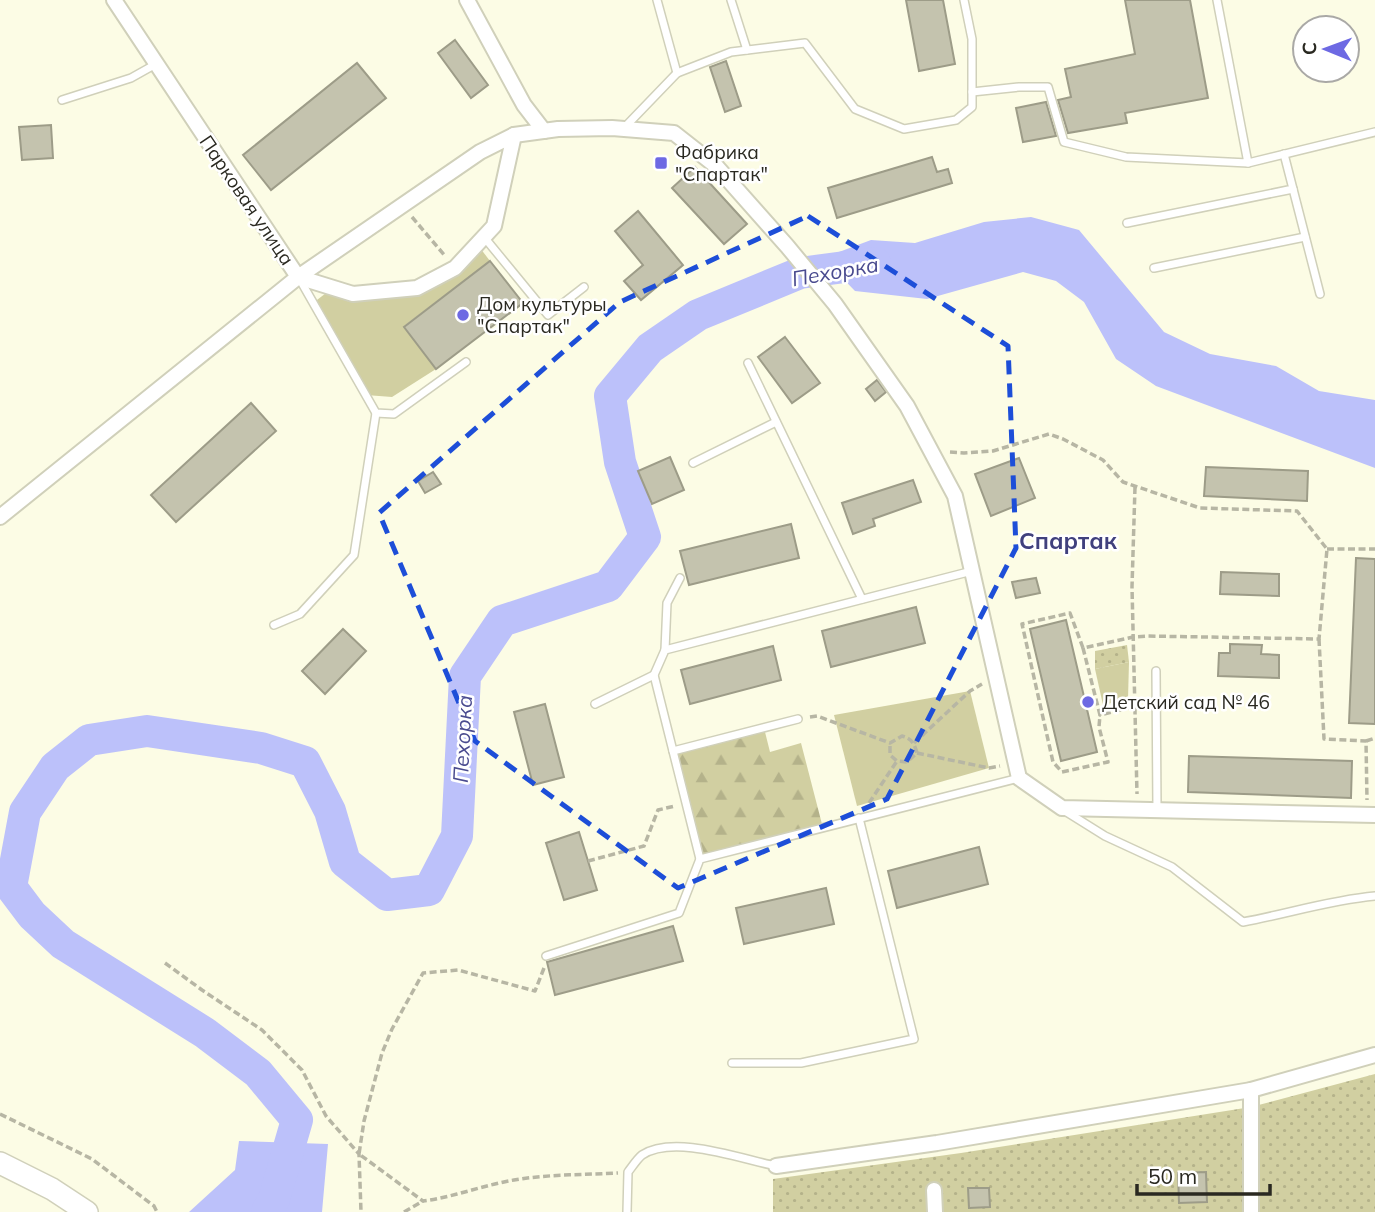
<svg xmlns="http://www.w3.org/2000/svg" width="1375" height="1212" font-family="Mulish,sans-serif">
<style>
.grass{fill:#d1cfa1}
.forest{fill:url(#forest-firs)}
.park{fill:url(#park-dots)}
.water{fill:#bcc1fa}
.lines{fill:none;stroke-linecap:round;stroke-linejoin:round}
.river{stroke:#bcc1fa;stroke-width:32}
.building{fill:#c4c3ae;stroke:#9d9c88;stroke-width:2}
.service-casing{stroke:#d0d0ba;stroke-width:10}
.minor-casing{stroke:#d0d0ba;stroke-width:18}
.secondary-casing{stroke:#d0d0ba;stroke-width:24}
.path{stroke:#b7b6a4;stroke-width:3.5;stroke-dasharray:7 3.5;stroke-linecap:butt}
.service{stroke:#fff;stroke-width:7}
.minor{stroke:#fff;stroke-width:14}
.secondary{stroke:#fff;stroke-width:21}
.marked{fill:none;stroke:#1d4ed8;stroke-width:5;stroke-dasharray:14 9;stroke-linejoin:round}
.poi-dot{fill:#6d69e3;stroke:#fff;stroke-width:2.5}
.labels{text-anchor:middle;dominant-baseline:central;stroke-width:5;stroke-linejoin:round;paint-order:stroke}
.poi-label{font-size:19px;fill:#2a2921;stroke:#fff;text-anchor:start}
.street-label{font-size:19px;fill:#2a2921;stroke:#fff}
.water-label{font-size:21px;font-style:italic;fill:#4a4b8f;stroke:#fff}
.quarter-label{font-size:23px;font-weight:bold;fill:#40407d;stroke:#fff}
</style>
<defs>
<pattern id="forest-firs" width="22" height="20" patternUnits="userSpaceOnUse" patternTransform="scale(1.75)"><rect width="22" height="20" fill="#d1cfa1"/><path d="M5 1l3.5 6h-7zM16 11l3.5 6h-7z" fill="#b4b28a"/></pattern>
<pattern id="park-dots" width="8" height="8" patternUnits="userSpaceOnUse" patternTransform="scale(1.75)"><rect width="8" height="8" fill="#d1cfa1"/><path d="M2 2h.1M6 6h.1" fill="none" stroke="#b4b28a" stroke-width="1.8" stroke-linecap="round"/></pattern>
</defs>
<rect width="100%" height="100%" fill="#fcfce5"/>
<!-- grass -->
<g class="grass">
<polygon points="477,244 490,261 404,326 436,369 392,397 366,395 313,303 334,287 417,288"/>
<polygon points="1129,662 1128,699 1103,705 1095,669"/>
<polygon points="970,691 989,768 857,806 834,715"/>
</g>
<!-- forest -->
<polygon class="forest" points="764,728 770,752 801,743 823,828 700,859 673,751"/>
<!-- park -->
<g class="park">
<polygon points="1127,645 1129,662 1095,669 1095,651"/>
<polygon points="1375,1074 1375,1212 773,1212 773,1179 961,1153 1251,1107"/>
</g>
<!-- water -->
<g class="water">
<polygon points="1031,217 1079,230 1164,332 1210,354 1276,366 1319,391 1375,400 1375,468 1156,386 1116,359 1084,302 1056,281 1023,272 927,299 855,291 823,258 871,240 915,243 984,222"/>
<polygon points="239,1141 328,1144 322,1212 189,1212 235,1170"/>
</g>
<g class="lines">
<!-- river -->
<polyline class="river" points="267,1212 274,1199 297,1120 258,1073 205,1033 63,944 32,915 11,887 25,812 55,767 89,740 147,731 261,748 305,762 330,811 345,862 387,895 429,890 457,836 465,676 502,621 608,586 645,537 620,462 610,396 650,348 698,315 800,273 875,263"/>
</g>
<!-- building -->
<g class="building">
<polygon points="906,0 943,0 955,64 919,71"/>
<polygon points="1125,0 1190,0 1208,98 1125,113 1127,123 1068,133 1058,100 1071,97 1065,69 1135,54"/>
<polygon points="455,40 488,85 471,98 438,53"/>
<polygon points="726,61 741,106 725,112 710,67"/>
<polygon points="357,63 386,98 271,190 243,155"/>
<polygon points="1046,102 1056,136 1023,142 1016,108"/>
<polygon points="51,125 53,158 22,160 19,127"/>
<polygon points="932,157 937,172 948,169 952,183 837,218 828,188"/>
<polygon points="695,167 747,224 724,244 672,188"/>
<polygon points="638,211 683,265 641,300 624,281 643,265 615,231"/>
<polygon points="490,261 523,303 436,369 404,327"/>
<polygon points="785,337 820,383 792,403 758,357"/>
<polygon points="877,380 886,392 875,401 866,389"/>
<polygon points="251,403 276,431 176,522 151,495"/>
<polygon points="670,457 684,490 652,504 638,471"/>
<polygon points="1019,458 1035,498 991,516 975,474"/>
<polygon points="1206,467 1308,471 1307,501 1204,496"/>
<polygon points="433,472 441,484 425,493 418,481"/>
<polygon points="913,480 921,502 873,519 875,526 853,534 842,503"/>
<polygon points="791,524 799,558 689,585 680,551"/>
<polygon points="1356,558 1375,559 1375,724 1349,723"/>
<polygon points="1221,572 1279,574 1279,596 1220,594"/>
<polygon points="1036,578 1040,593 1016,598 1012,582"/>
<polygon points="916,607 925,643 831,667 822,631"/>
<polygon points="1066,620 1097,752 1061,761 1030,629"/>
<polygon points="343,629 366,651 325,694 302,671"/>
<polygon points="1230,644 1262,645 1261,654 1279,655 1279,678 1218,676 1219,653 1230,653"/>
<polygon points="773,646 781,680 690,704 681,670"/>
<polygon points="545,704 564,777 533,785 514,712"/>
<polygon points="1189,756 1352,761 1351,798 1188,792"/>
<polygon points="579,832 597,890 564,900 546,843"/>
<polygon points="979,847 988,884 897,908 888,871"/>
<polygon points="826,888 834,924 744,944 736,908"/>
<polygon points="673,926 683,961 555,995 547,962"/>
<polygon points="1206,1172 1207,1202 1179,1203 1178,1173"/>
<polygon points="968,1188 989,1188 990,1207 969,1208"/>
</g>
<g class="lines">
<!-- service casing -->
<g class="service-casing">
<g id="service">
<polyline points="657,0 677,73"/>
<polyline points="731,0 747,50"/>
<polyline points="972,92 1019,87 1048,87 1064,142 1126,157 1248,163 1217,0"/>
<polyline points="62,100 131,78 156,64"/>
<polyline points="624,128 677,73 731,52 805,43 855,109 904,129 956,120 972,107 972,39 964,0"/>
<polyline points="1248,163 1375,132"/>
<polyline points="1293,189 1320,294"/>
<polyline points="1127,223 1293,189 1284,154"/>
<polyline points="484,237 548,315 584,287"/>
<polyline points="1154,268 1305,237"/>
<polyline points="299,278 376,413 394,414 466,362"/>
<polyline points="748,363 862,599"/>
<polyline points="693,463 776,422"/>
<polyline points="274,625 300,614 354,555 376,413"/>
<polyline points="665,650 667,603 680,578"/>
<polyline points="1156,671 1157,810"/>
<polyline points="595,704 654,675"/>
<polyline points="673,751 798,719"/>
<path d="M1065 811 1105 836 1172 867 1243 922C1287 914 1330 900 1375 896"/>
<polyline points="700,859 654,675 665,650 972,571"/>
<polyline points="546,956 679,913 700,859 1019,778"/>
<polyline points="732,1063 801,1063 914,1039 859,818"/>
<path d="M627 1212 628 1172C632 1167 637 1159 642 1155 674 1134 741 1159 776 1166"/>
</g>
</g>
<!-- minor casing -->
<g class="minor-casing">
<g id="minor">
<polyline points="114,0 298,277 353,294 417,288 455,268 494,226 514,135"/>
<polyline points="467,0 524,105 544,131"/>
<polyline points="0,517 298,277 480,152 514,135 558,129 612,128 674,133 716,166 787,246 835,304 907,406 955,496 1019,778 1062,808 1375,815"/>
<polyline points="1251,1090 1251,1212"/>
<polyline points="776,1166 937,1143 1251,1090 1375,1055"/>
<polyline points="934,1190 935,1212"/>
</g>
</g>
<!-- secondary casing -->
<g class="secondary-casing">
<polyline id="secondary" points="0,1163 52,1189 87,1212"/>
</g>
<!-- path -->
<g class="path">
<polyline points="412,217 446,257"/>
<polyline points="950,452 964,453 993,451 1049,434 1063,439 1103,460 1123,482 1200,508 1297,511 1327,549 1319,639 1148,636 1133,637 1083,648 1100,715 1128,708"/>
<polyline points="1135,487 1132,587 1137,794"/>
<polyline points="1327,549 1375,549"/>
<polyline points="1319,639 1324,739 1366,741 1367,800"/>
<polyline points="1083,648 1070,613 1022,624 1053,762 1062,772 1108,762 1099,727 1100,715"/>
<path d="M810 717 817 716 890 743 902 736C912 739 914 743 917 753L907 762 897 761 890 755V743"/>
<polyline points="1366,741 1375,738"/>
<polyline points="914,743 970,691 982,684"/>
<polyline points="917,753 989,768 1000,766"/>
<polyline points="869,803 897,761"/>
<polyline points="588,861 644,846 658,810 675,806"/>
<polyline points="165,963 202,990 262,1030 302,1070 326,1116 359,1154 361,1212"/>
<path d="M544 968 535 991 458 970 423 973 392 1029 382 1053 364 1121 359 1154 423 1201C454 1197 484 1185 514 1180 549 1174 583 1175 618 1173"/>
<polyline points="0,1114 92,1159 154,1206 157,1212"/>
<polyline points="404,1212 423,1201"/>
</g>
<!-- service -->
<use href="#service" class="service"/>
<!-- minor -->
<use href="#minor" class="minor"/>
<!-- secondary -->
<use href="#secondary" class="secondary"/>
</g>
<!-- marked area -->
<path class="marked" d="M808 216 1008 346 1016 548 887 799 678 888 475 741 379 513 620 302Z"/>
<!-- markers -->
<g class="poi-dot">
<rect x="654" y="156" width="14" height="14" rx="3.5"/>
<circle cx="463" cy="315" r="7"/>
<circle cx="1088" cy="702" r="7"/>
</g>
<g class="labels">
<!-- poi labels -->
<g class="poi-label">
<text x="675" y="152">Фабрика<tspan x="675" dy="22">"Спартак"</tspan></text>
<text x="477" y="304">Дом культуры<tspan x="477" dy="22">"Спартак"</tspan></text>
<text x="1102" y="702">Детский сад № 46</text>
</g>
<!-- street labels -->
<g class="street-label">
<text transform="translate(247 200) rotate(56)">Парковая улица</text>
</g>
<!-- water labels -->
<g class="water-label">
<text transform="translate(835 271) rotate(-10)">Пехорка</text>
<text transform="translate(462 739) rotate(-87)">Пехорка</text>
</g>
<!-- quarter labels -->
<g class="quarter-label">
<text x="1068" y="540">Спартак</text>
</g>
</g>
<!-- north arrow -->
<g transform="translate(1326 49) rotate(271)"><circle r="33" fill="#ffffff" stroke="#aaa9a6" stroke-width="2"/>
<path d="M0-5L12 26L0 18L-12 26Z" fill="#6d69e3"/>
<text y="-10" font-size="19" font-weight="bold" text-anchor="middle" fill="#2a2921">С</text>
</g>
<!-- scale -->
<path d="M1137 1184v10h133v-10" fill="none" stroke="#2a2921" stroke-width="3.5"/>
<text x="1148" y="1184" font-size="21" fill="#2a2921" stroke="#ffffff" stroke-width="5" paint-order="stroke">50 m</text>
</svg>
